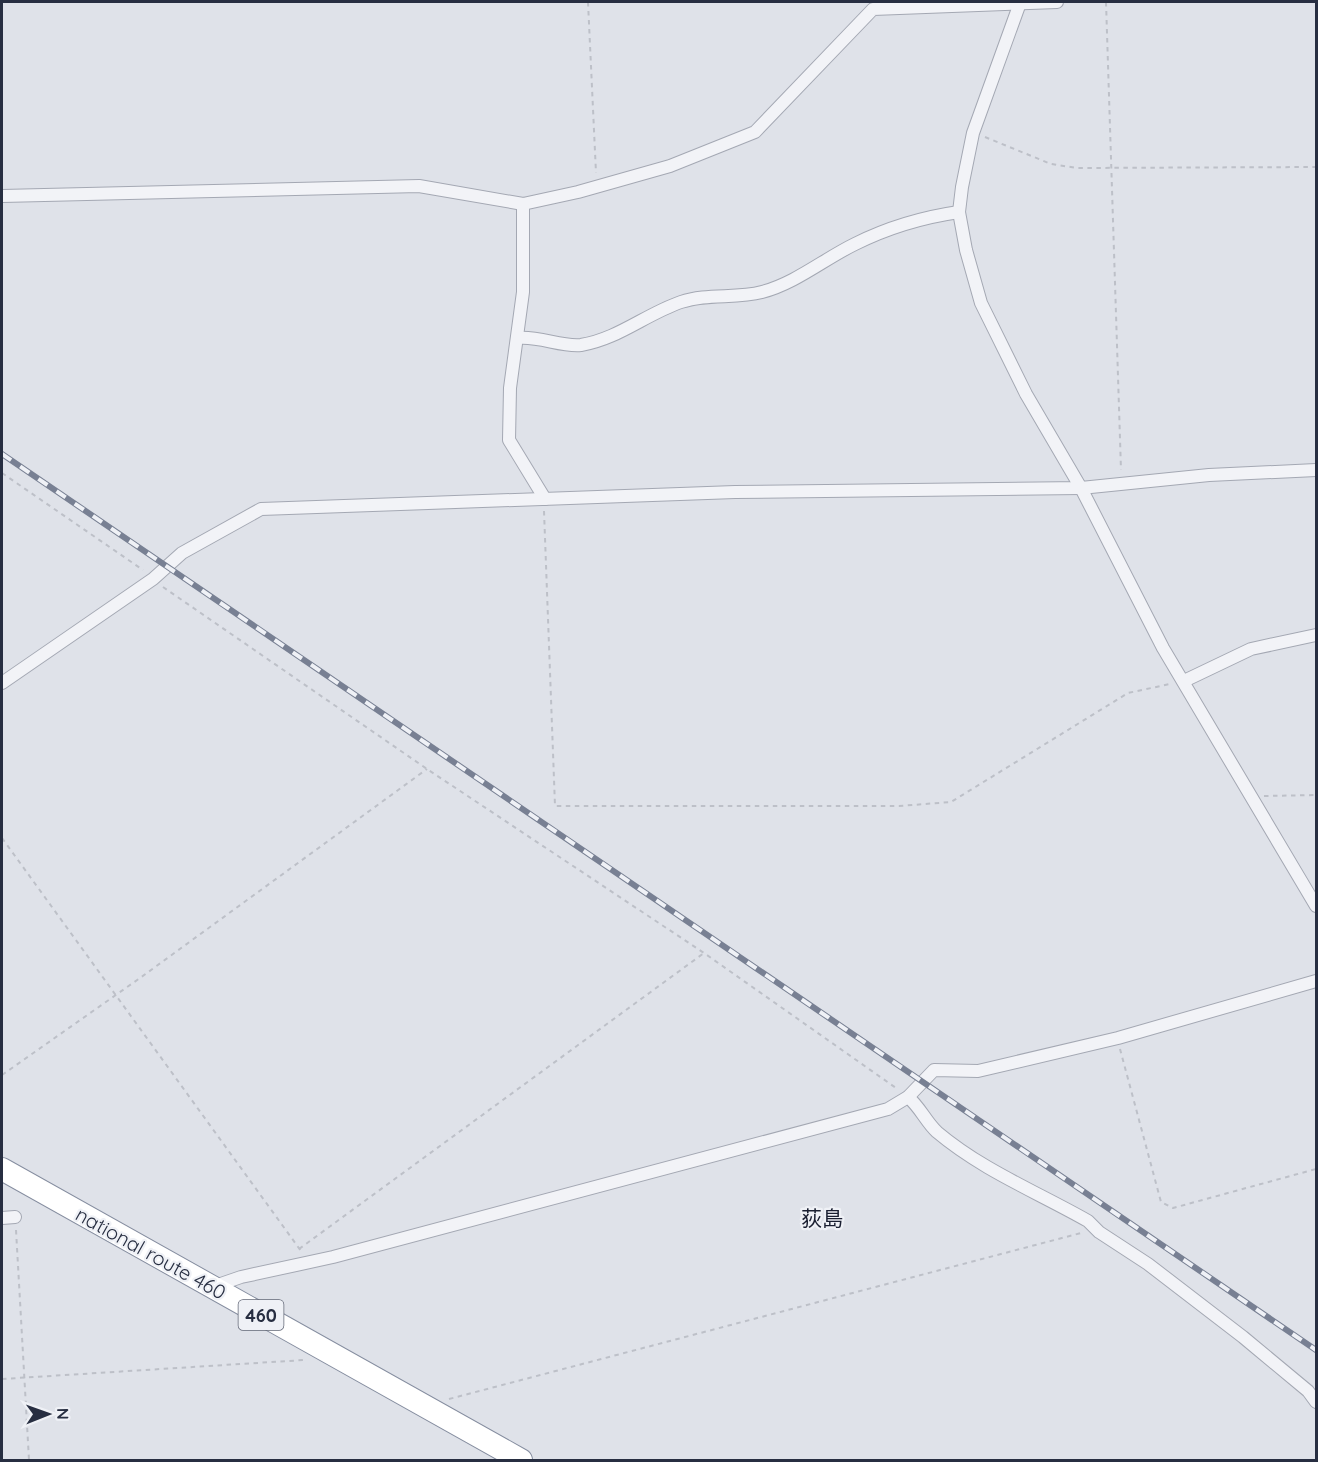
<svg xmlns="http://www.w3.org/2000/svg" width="1318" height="1462" font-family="Quicksand,'Noto Sans JP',sans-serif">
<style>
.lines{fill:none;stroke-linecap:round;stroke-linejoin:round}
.street-casing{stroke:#a4a8b3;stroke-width:14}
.highway-casing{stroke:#868ea0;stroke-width:24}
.path{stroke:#bdc0c8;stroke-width:2;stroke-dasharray:4.5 4.5;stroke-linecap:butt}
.street{stroke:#f2f3f7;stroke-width:12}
.highway{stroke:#fff;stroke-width:22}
.rail-casing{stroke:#788093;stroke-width:6}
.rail{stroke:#eff1f6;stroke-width:4;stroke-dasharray:11;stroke-linecap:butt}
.labels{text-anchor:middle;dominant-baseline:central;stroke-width:4.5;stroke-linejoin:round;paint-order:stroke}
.shield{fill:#eff1f6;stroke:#636877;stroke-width:1.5}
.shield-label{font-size:18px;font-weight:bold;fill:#272e41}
.street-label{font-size:20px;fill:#272e41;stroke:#eff1f6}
.neighbourhood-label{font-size:21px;fill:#1a1f31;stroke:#eff1f6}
</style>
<rect width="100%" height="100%" fill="#dfe2e9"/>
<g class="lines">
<!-- street casing -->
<g class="street-casing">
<g id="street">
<polyline points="1020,3 973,133 962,187 959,212 966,250 981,303 1026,394 1081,488 1163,648 1316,906"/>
<polyline points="2,196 419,186 523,204 578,192 670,166 755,132 873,9 1057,2"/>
<polyline points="523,204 523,292 510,388 509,440 545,499"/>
<path d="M518 338C540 336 561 347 581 345 618 339 646 314 681 302 707 293 736 299 762 292 796 283 824 259 855 244 887 228 924 217 959 212"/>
<polyline points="1184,681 1251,649 1316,635"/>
<polyline points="2,683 153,579 182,553 261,509 735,492 1081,488 1209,475 1316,470"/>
<path d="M908 1097C920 1107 926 1122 937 1132 982 1170 1037 1192 1088 1221L1099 1232 1148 1264 1243 1337 1308 1391 1316 1402"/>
<polyline points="2,1218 15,1217"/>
<polyline points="212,1287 241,1277 333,1257 888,1109 908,1097 934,1070 978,1071 1118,1038 1316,981"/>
</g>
</g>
<!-- highway casing -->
<g class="highway-casing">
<polyline id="highway" points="2,1169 521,1460"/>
</g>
<!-- path -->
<g class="path">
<polyline points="588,2 596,173"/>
<polyline points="1106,2 1121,470"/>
<polyline points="985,137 1051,164 1077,168 1316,167"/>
<polyline points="2,473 143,570"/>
<polyline points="544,511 555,806 899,806 951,802 1128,693 1170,684"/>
<polyline points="163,587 427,769 704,953 896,1088"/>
<polyline points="1264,796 1316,795"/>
<polyline points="2,838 301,1251"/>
<polyline points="1120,1049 1161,1202 1173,1208 1316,1169"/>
<polyline points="2,1075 140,978 427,769"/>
<polyline points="16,1230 29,1460"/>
<polyline points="299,1249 704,953"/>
<polyline points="2,1379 304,1360"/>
<polyline points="449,1399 1081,1233"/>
</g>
<!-- street -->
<use href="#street" class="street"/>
<!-- highway -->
<use href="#highway" class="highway"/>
<!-- rail casing -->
<g class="rail-casing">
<polyline id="rail" points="2,454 1316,1350"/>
</g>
<!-- rail -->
<use href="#rail" class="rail"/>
</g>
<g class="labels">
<!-- shield labels -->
<rect class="shield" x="238.5" y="1300" width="45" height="30" rx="4.5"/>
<g class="shield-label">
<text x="261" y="1315">460</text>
</g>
<!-- street labels -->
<g class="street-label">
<text transform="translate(151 1253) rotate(29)">national route 460</text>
</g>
<!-- neighbourhood labels -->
<g class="neighbourhood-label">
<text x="822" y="1218">荻島</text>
</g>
</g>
<!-- border -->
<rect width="1318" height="1462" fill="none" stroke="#272e41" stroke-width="6"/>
<!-- north arrow -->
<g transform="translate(48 1414) rotate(89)" stroke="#eff1f6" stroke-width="4.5" paint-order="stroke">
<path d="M0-4.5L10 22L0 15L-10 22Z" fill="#272e41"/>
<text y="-9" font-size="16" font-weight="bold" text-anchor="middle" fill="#272e41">N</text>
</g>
</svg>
